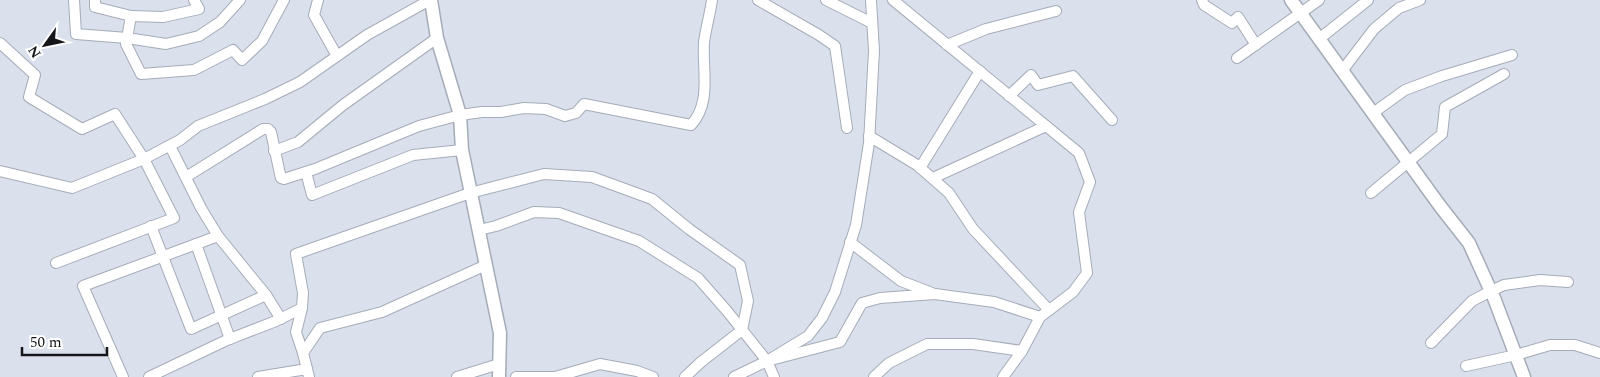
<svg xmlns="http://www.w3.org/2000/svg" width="1600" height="377" font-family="Spectral,serif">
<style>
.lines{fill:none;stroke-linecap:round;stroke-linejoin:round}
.minor-casing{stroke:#a5acb8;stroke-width:12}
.tertiary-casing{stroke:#a5acb8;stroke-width:15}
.minor{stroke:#fff;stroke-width:10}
.tertiary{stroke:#fff;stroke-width:12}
</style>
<rect width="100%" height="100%" fill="#dae1ed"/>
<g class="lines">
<!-- minor casing -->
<g class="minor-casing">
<g id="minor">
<polyline points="74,0 76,34 127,38 166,44 199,36 220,22 240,0"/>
<polyline points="95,0 95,7 131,16 126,44 141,74 194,70 233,50 242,60 262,41 284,0"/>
<polyline points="318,0 314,15 337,56"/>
<polyline points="758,0 819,35 835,46 847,128"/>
<polyline points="826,0 872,23"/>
<polyline points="893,0 1079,153 1090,182 1079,212 1087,273 1073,292 1040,317 1022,351 1003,377"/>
<polyline points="1202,0 1204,5 1232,23 1238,17 1256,45"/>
<polyline points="131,16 163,17 199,9 194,0"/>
<polyline points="1319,39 1368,0"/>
<polyline points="0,43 35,75 29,97 82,129 115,114 144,159 72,188 0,171"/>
<polyline points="947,45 986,29 1056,11"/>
<polyline points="1237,58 1319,0"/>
<polyline points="1342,71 1374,29 1399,8 1420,0"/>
<polyline points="1009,96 1031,75 1038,85 1073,76 1112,120"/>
<polyline points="1373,113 1405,90 1442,76 1512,55"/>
<polyline points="869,136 917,165 949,193 973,229 1049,310"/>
<polyline points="274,151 298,142 343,105 437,38"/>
<polyline points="920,168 980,71"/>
<polyline points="306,172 312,195 413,155 462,150"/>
<path d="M186 177 263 129H268L271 132 280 174 281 178 284 179 315 169 419 126 460 115 482 112H501L524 108 546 109 565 116 576 113 584 104 691 125C712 103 702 69 704 42 706 28 710 14 712 0"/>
<polyline points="933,178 1046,126"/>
<polyline points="1371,193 1442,134 1445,107 1504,74"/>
<polyline points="151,226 191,329 266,295"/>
<polyline points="479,230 496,226 534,212 559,213 639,241 698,278 727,311 767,361"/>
<polyline points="218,236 266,295 281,319"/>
<polyline points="850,242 901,281 932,293"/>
<polyline points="196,244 230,339"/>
<polyline points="56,263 174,218 144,159 180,140 198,126 265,99 300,82 367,35 430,0"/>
<polyline points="302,308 296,332 303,353"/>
<polyline points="1431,343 1472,301 1491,291 1504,285 1540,280 1568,282"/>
<polyline points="1466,366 1516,355 1550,345 1575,345 1600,353"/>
<polyline points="123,377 83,286 218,236 201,208 170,146"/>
<polyline points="149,377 227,340 276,321 302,308 303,293 296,254 470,193 544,174 592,177 652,199 689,229 740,265 748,301 742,330 701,362 685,377"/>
<polyline points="258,377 307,369"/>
<polyline points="309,377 303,353 320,328 382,312 486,265"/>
<polyline points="457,377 499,364"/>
<polyline points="516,377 555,377 600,364 637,371 653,377"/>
<polyline points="734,377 767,361 840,342 862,303 880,298 935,294 994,302 1040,317"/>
<polyline points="774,377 767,361 808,336 822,318 835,292 856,225 869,143 874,51 871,0"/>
<polyline points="874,377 889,363 927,344 973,344 1022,351"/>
</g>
</g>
<!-- tertiary casing -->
<g class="tertiary-casing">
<g id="tertiary">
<polyline points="431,0 437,38 460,115 462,150 500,333 499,377"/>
<polyline points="1291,0 1440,206 1469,243 1494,298 1524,377"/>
</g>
</g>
<!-- minor -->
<use href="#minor" class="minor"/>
<!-- tertiary -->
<use href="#tertiary" class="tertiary"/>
</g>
<!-- north arrow -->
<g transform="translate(45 45) rotate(237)" stroke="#ffffff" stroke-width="4" paint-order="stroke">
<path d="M0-4L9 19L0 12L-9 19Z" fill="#14161a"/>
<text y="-8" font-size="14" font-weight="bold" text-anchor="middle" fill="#14161a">N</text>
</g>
<!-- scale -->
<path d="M22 347v8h85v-8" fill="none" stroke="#14161a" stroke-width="2.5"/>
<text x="30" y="347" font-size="15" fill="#14161a" stroke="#ffffff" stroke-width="4" paint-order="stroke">50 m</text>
</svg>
